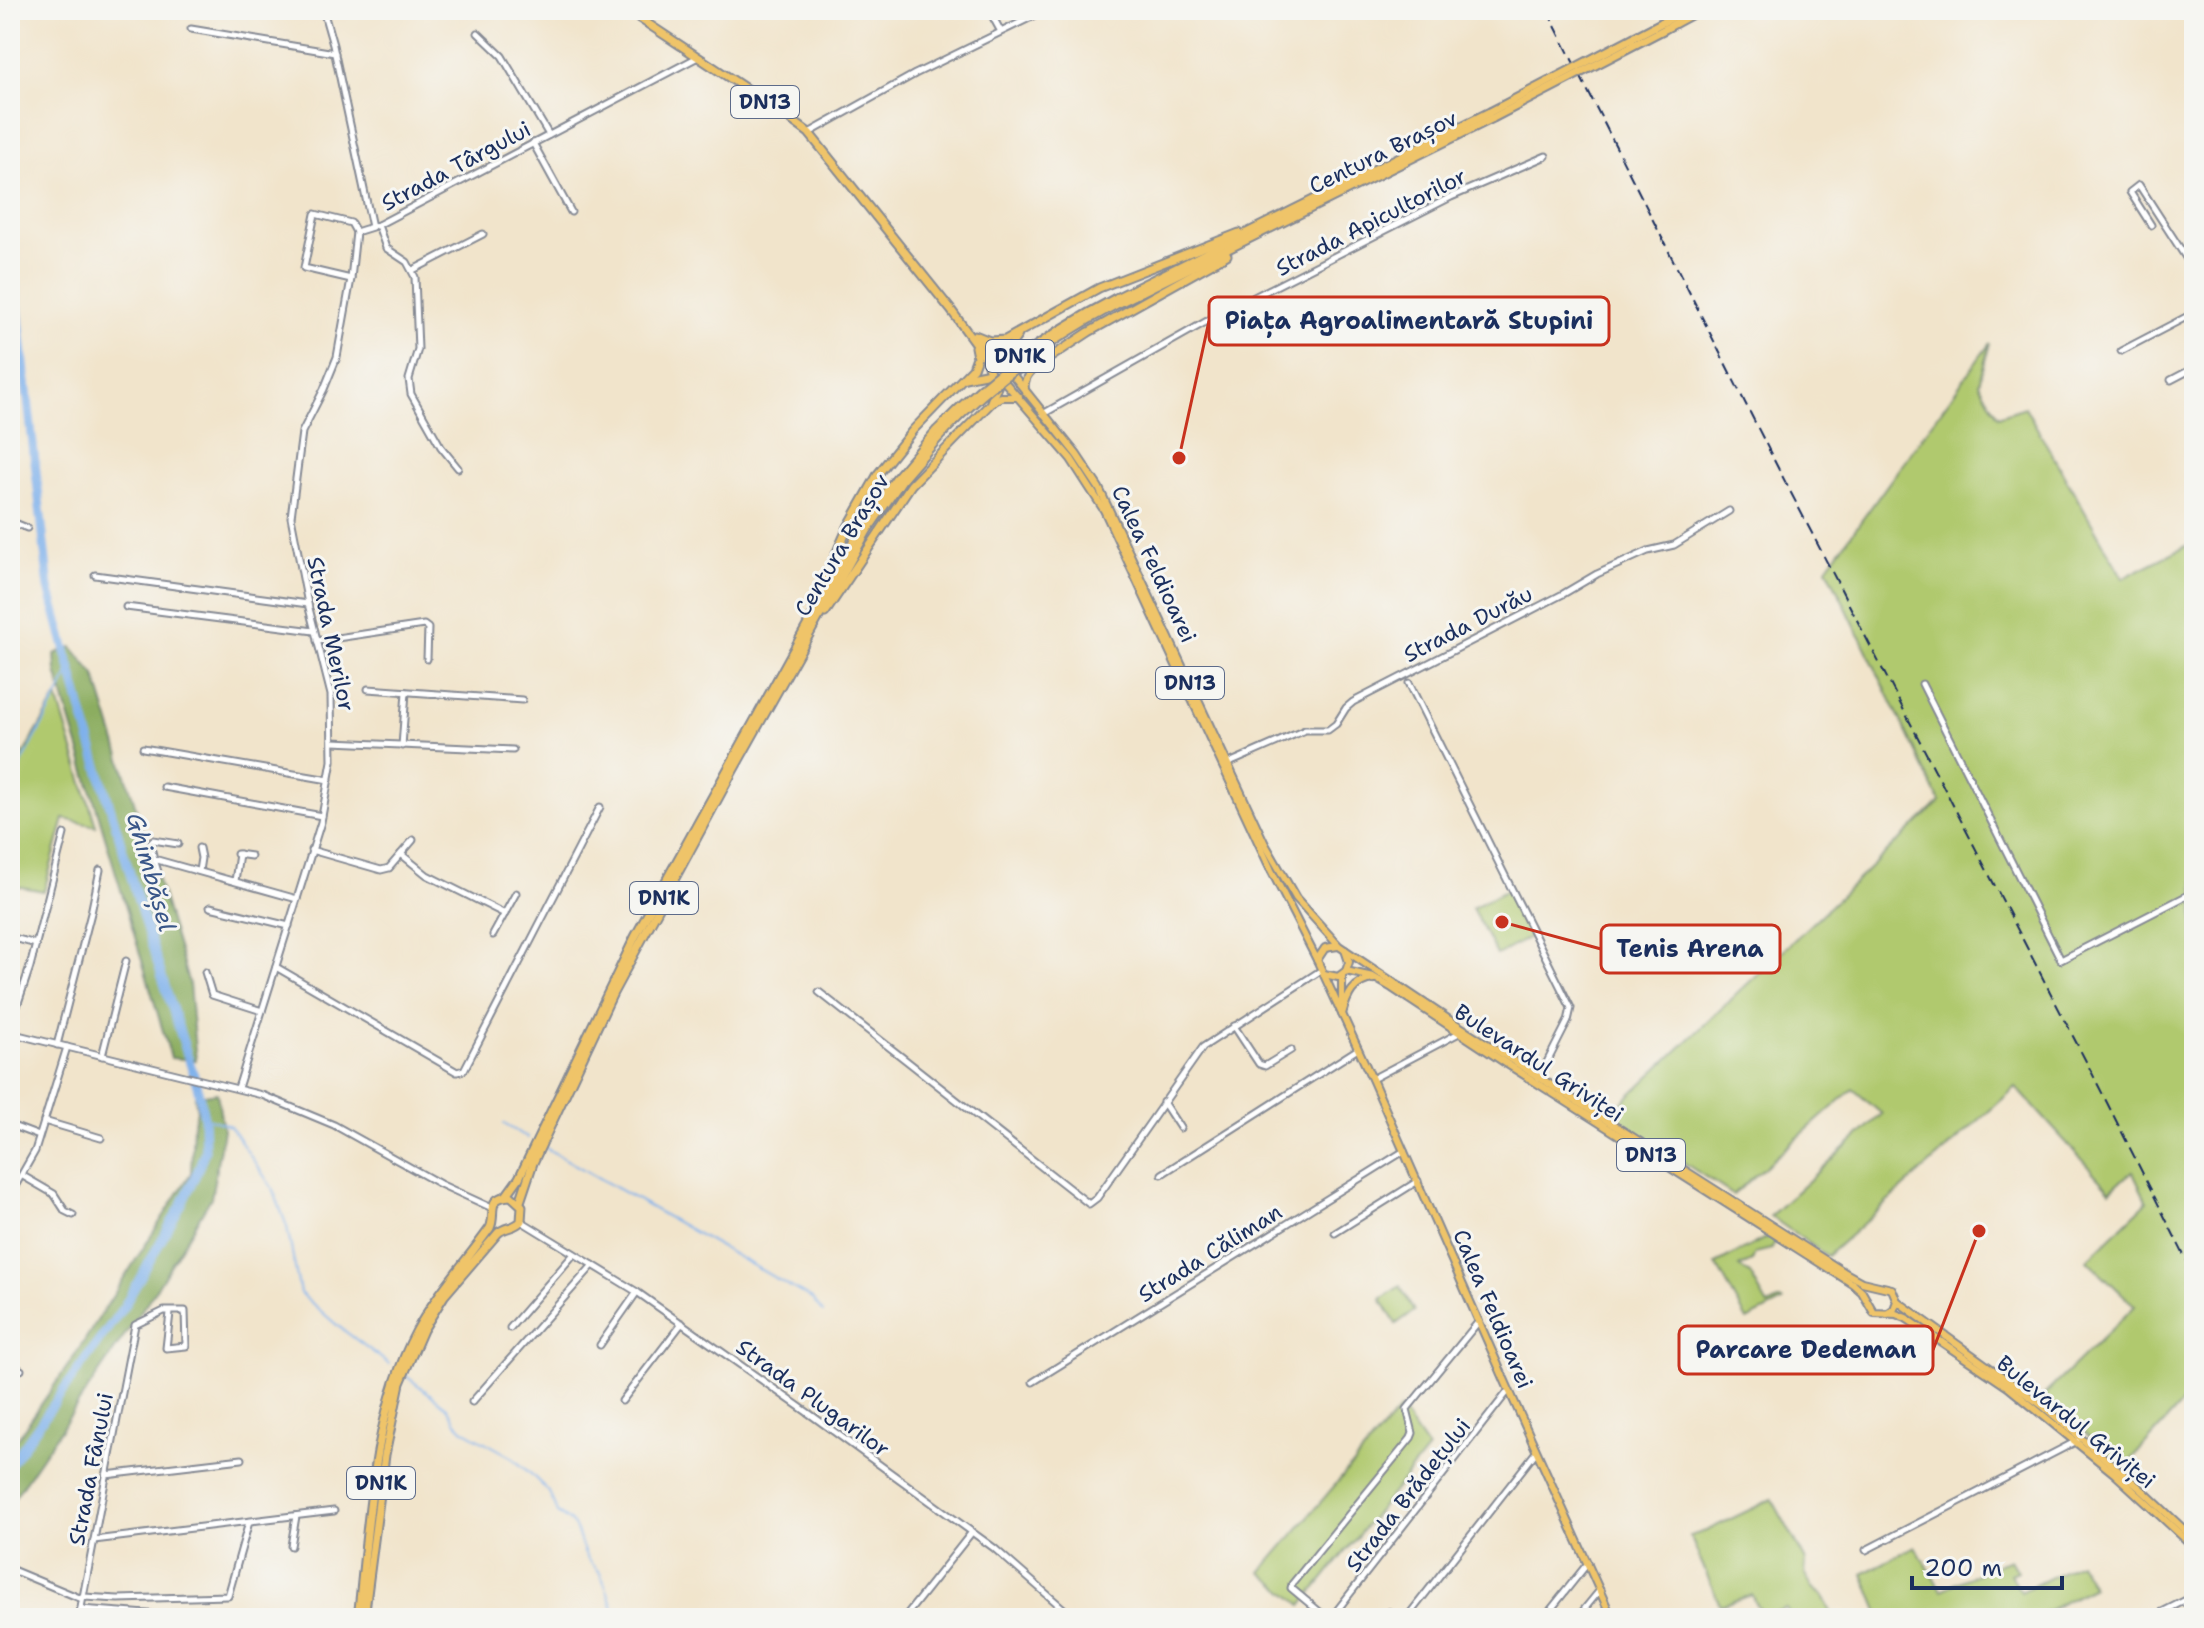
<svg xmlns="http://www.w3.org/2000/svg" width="2204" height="1628" font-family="'Shantell Sans',sans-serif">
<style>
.green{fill:#b0c96e;stroke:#667c66;stroke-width:2}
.forest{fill:#8cad61;stroke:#546e60;stroke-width:2}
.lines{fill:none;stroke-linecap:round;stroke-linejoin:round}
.stream{stroke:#7fb1eb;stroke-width:2}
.river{stroke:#7fb1eb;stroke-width:9}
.minor-casing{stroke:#868a94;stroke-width:9}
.major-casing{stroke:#868a94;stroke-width:10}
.highway-casing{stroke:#868a94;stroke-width:11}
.minor{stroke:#fff;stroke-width:5}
.major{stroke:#efc469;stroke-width:6}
.highway{stroke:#efc469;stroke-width:7}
.rail{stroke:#1b2f5e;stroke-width:2;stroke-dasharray:12 6;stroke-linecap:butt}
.highway-bridge-casing{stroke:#868a94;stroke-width:11;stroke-linecap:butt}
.highway-bridge{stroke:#efc469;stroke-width:7}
.labels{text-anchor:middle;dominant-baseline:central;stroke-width:6;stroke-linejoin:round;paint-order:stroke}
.shield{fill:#f6f6f2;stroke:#5d6b8a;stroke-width:2}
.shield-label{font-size:20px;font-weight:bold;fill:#1b2f5e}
.street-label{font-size:22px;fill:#1b2f5e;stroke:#f6f6f2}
.water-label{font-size:24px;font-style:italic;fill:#395688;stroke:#f6f6f2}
.leader{fill:none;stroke:#c8321e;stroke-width:3}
.callout-dot{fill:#c8321e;stroke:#f6f6f2;stroke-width:3}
.callout{fill:#f6f6f2;stroke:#c8321e;stroke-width:3}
.callout-label{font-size:24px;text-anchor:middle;font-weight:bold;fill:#1b2f5e}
</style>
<rect width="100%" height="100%" fill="#f6f6f2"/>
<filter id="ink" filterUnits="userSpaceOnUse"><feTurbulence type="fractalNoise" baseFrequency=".0125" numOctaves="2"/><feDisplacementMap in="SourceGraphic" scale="16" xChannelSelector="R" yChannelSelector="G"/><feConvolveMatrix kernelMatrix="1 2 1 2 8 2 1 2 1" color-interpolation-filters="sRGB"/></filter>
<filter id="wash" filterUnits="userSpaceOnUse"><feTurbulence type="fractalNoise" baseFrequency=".006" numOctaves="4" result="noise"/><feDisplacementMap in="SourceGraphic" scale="32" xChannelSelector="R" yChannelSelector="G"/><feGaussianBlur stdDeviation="1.8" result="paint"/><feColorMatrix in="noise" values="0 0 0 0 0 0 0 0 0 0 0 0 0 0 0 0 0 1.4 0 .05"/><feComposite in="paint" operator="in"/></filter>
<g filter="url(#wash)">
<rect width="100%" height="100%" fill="#f1e4cb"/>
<!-- green -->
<g class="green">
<polygon points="1990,343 1979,383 1998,416 2025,407 2123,578 2194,542 2194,1390 2124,1468 2043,1396 2135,1306 2087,1260 2147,1202 2132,1171 2110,1191 2016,1087 1827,1256 1770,1216 1882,1114 1853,1089 1733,1195 1610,1114 1940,802 1827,568"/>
<polygon points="57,697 96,826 64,819 44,891 10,885 10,777"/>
<polygon points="1507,890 1531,936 1497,955 1472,908"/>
<polygon points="1769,1236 1774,1240 1772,1249 1755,1253 1752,1261 1739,1267 1750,1274 1768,1306 1780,1300 1783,1302 1747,1320 1716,1264"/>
<polygon points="1400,1286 1414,1311 1396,1324 1381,1299"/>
<polygon points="1400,1409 1428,1449 1302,1605 1261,1572"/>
<polygon points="1772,1499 1806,1561 1805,1574 1812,1587 1823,1596 1834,1618 1792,1618 1786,1608 1771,1614 1760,1610 1752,1595 1720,1605 1690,1536 1706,1531"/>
<polygon points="1915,1546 1941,1590 2010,1559 2017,1571 2010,1574 2021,1592 2079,1563 2093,1587 2034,1618 1881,1618 1863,1574"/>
</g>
<!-- forest -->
<g class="forest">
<polygon points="72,647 95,675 141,824 189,984 196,1060 171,1058 56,672 55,654"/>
<polygon points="217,1093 223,1130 211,1198 158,1286 10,1504 10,1449 74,1357 191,1173 193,1125 197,1111 195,1096"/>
</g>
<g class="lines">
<!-- stream -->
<g class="stream">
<polyline points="10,786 71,671"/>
<polyline points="137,898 146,903"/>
<polyline points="204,1117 230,1126 273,1189 287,1227 300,1293 338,1326 389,1364"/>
<polyline points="504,1124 528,1138"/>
<polyline points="544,1147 812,1299 823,1313"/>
<path d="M406 1376 447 1407 456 1422 465 1431 510 1456 531 1474 549 1492 557 1513C584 1527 575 1538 588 1560 592 1565 598 1568 601 1575 607 1588 612 1604 616 1618"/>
</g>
<!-- river -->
<polyline class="river" points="10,238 49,588 87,729 145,924 197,1085 204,1117 205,1150 198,1170 182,1204 124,1306 10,1465"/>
</g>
</g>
<g filter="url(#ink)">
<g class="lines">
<!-- minor casing -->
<g class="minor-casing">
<g id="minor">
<polyline points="323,10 333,45 372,227 356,232 351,279"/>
<polyline points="989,10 1000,30"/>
<polyline points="191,29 335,53"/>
<polyline points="478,33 502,56 549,135"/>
<polyline points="809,133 915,74 1046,10"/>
<polyline points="533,143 571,212"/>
<polyline points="378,225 696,58"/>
<polyline points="2151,225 2130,192 2139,185 2194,270"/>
<polyline points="376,226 378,225 386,248 407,262 415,277 418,349 409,379 411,394 441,447 458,468"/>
<polyline points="413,270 483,234"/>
<polyline points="2121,351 2194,313"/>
<polyline points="2171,380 2194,368"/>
<polyline points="10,385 11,385"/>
<polyline points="1043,414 1209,320 1451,197 1546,156"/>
<polyline points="10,521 27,528"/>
<polyline points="95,575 308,604"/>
<polyline points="126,607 314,631"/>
<polyline points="317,641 424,625 428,628 427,659"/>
<polyline points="1409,683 1571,1008 1568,1021 1539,1078"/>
<polyline points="1922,684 2061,960 2194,892"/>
<polyline points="368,689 522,700"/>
<polyline points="333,742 513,750"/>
<polyline points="402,746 406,692"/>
<polyline points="143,748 329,780"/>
<polyline points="1227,764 1305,730 1328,730 1336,724 1346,708 1353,702 1563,594 1597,574 1648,551 1674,545 1729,511"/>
<polyline points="164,787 322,816"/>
<polyline points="178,844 153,840 150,843 154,859 297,899"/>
<polyline points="311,850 381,870 389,868 401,854 427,875 505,914"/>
<polyline points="237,854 251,856"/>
<polyline points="401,854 413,840"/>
<polyline points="154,859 159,875"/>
<polyline points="199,871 201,858 199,848"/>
<polyline points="235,881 239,854"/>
<polyline points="210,907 289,926"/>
<polyline points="493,935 516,893"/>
<polyline points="10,937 36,944"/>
<polyline points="276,967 457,1072 464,1070 600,807"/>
<polyline points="205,972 212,995 262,1011"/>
<polyline points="819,992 1089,1204 1097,1198 1203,1047 1320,971"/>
<polyline points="1234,1026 1259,1064 1265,1066 1291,1050"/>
<polyline points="10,1027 30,967 64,834"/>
<polyline points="10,1033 262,1095 334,1125 440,1184 492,1208"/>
<polyline points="57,1045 91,913 100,870"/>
<polyline points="102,1056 126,961"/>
<polyline points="1372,1079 1459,1033"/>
<polyline points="238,1088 321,822 332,761 331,695 308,604 291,517 302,432 324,389 337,357 351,279 304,268 315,214 351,223 356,232"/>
<polyline points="1163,1102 1180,1128"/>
<polyline points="44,1121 101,1138"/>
<polyline points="10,1125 39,1136"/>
<polyline points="1162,1174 1358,1049"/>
<polyline points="23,1176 54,1194 65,1211 73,1215"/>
<polyline points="10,1195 35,1151 67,1047"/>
<polyline points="521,1221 637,1292 814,1417 994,1548 1074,1618"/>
<polyline points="1335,1233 1418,1181"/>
<polyline points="510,1328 574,1254"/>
<polyline points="600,1345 637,1292"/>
<polyline points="10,1366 21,1370"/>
<polyline points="1033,1382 1404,1151"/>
<polyline points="622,1401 682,1323"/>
<polyline points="472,1402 593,1265"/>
<polyline points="106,1475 242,1459"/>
<polyline points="94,1540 334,1511"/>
<polyline points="291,1546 296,1516"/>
<polyline points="1866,1550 2077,1441"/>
<polyline points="10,1569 82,1599"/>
<polyline points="84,1597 118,1599 228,1596 249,1522"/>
<polyline points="81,1609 200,1618"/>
<polyline points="1408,1616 1536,1452"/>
<polyline points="79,1618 135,1325 164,1311 185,1311 186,1346 166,1348 170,1313"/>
<polyline points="904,1618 972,1532"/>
<polyline points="1327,1618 1291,1588 1292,1584 1411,1438 1413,1433 1407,1409 1479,1321"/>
<polyline points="1331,1618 1509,1390"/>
<polyline points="1381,1618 1389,1612 1396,1618"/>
<polyline points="1544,1618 1588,1563"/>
<polyline points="1577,1618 1600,1590"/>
<polyline points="2150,1618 2194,1596"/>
</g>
</g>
<!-- major casing -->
<g class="major-casing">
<g id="major">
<polyline points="1012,374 1077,455 1099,488 1265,844 1296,898 1339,946 1451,1021 1844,1272 1862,1282 1892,1289 1897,1301 1894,1309 1887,1314"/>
<polyline points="1003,380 1071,459 1104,510 1271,870 1317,960 1372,1079 1509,1390 1612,1618"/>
<path d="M1025 391C1023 376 1031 370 1043 363"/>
<polyline points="990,404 1001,397 1019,397"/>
<polyline points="1317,960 1325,948 1338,946"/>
<polyline points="1346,971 1373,977 1392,988 1507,1064 1853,1284 1862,1292 1874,1313 1896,1314 1906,1318 2008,1387 2115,1474 2194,1547"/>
<polyline points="1324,974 1338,977 1346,971 1349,962 1345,950"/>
<polyline points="1342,975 1342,1003"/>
<path d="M1342 1014C1347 996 1353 981 1374 979"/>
<polyline points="1897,1301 2043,1406 2142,1490 2194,1539"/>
</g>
</g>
<!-- highway casing -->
<g class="highway-casing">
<g id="highway">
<polyline points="627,10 775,108 809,133 951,310 986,358 990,373 999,380"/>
<polyline points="1661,23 1687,10"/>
<polyline points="1665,29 1700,10"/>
<polyline points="1116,298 1490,112"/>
<polyline points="1119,303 1493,118"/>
<polyline points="975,335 990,341 1005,340 1099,288 1239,233"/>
<polyline points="977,337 997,356"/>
<polyline points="1004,355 1018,335"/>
<polyline points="997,356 1008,357 1014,365"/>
<polyline points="1014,371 1048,359 1089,332 1227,255"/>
<polyline points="965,378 990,373"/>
<polyline points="813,606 848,527 878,474 913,430 973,368 977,357 975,347"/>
<polyline points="825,613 911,485 990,404 999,382"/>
<polyline points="506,1196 519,1178 635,937 861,528 896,478 936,431"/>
<polyline points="520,1202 533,1163 613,993 734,769 867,531 902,480 941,435"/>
<path d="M358 1618C369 1526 372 1415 416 1332 436 1294 465 1263 490 1228 497 1214 484 1197 511 1196L522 1206 521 1221C514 1229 506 1226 498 1233L444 1296 423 1330 400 1383 385 1455 364 1618"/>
</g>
</g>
<!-- minor -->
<use href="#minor" class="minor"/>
<!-- major -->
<use href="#major" class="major"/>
<!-- highway -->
<use href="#highway" class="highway"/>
<!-- rail -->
<polyline class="rail" points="1547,10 1776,464 2091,1071 2194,1275"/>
<!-- highway-bridge casing -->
<g class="highway-bridge-casing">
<g id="highway-bridge">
<polyline points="1490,112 1661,23"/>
<polyline points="1493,118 1665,29"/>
<path d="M936 431C989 376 1048 333 1116 298"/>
<path d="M941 435C993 380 1052 338 1119 303"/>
</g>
</g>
<!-- highway-bridge -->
<use href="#highway-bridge" class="highway-bridge"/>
</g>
</g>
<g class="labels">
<!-- shield labels -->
<g class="shield">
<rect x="731" y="86" width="68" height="32" rx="6"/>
<rect x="986" y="340" width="68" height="32" rx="6"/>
<rect x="1156" y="667" width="68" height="32" rx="6"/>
<rect x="630" y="882" width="68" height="32" rx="6"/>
<rect x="1617" y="1139" width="68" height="32" rx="6"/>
<rect x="347" y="1467" width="68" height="32" rx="6"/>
</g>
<g class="shield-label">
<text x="765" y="102">DN13</text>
<text x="1020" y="356">DN1K</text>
<text x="1190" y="683">DN13</text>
<text x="664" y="898">DN1K</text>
<text x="1651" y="1155">DN13</text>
<text x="381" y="1483">DN1K</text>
</g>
<!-- street labels -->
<g class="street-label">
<text transform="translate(1383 152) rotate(-26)">Centura Brașov</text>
<text transform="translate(456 166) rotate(-28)">Strada Târgului</text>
<text transform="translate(1371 222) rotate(-27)">Strada Apicultorilor</text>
<text transform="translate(842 545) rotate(-59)">Centura Brașov</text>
<text transform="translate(1154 564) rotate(65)">Calea Feldioarei</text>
<text transform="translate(1468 624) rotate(-27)">Strada Durău</text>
<text transform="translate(331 634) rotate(78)">Strada Merilor</text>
<text transform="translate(1539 1063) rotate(33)">Bulevardul Griviței</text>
<text transform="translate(1210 1253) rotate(-32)">Strada Căliman</text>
<text transform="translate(1493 1309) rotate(67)">Calea Feldioarei</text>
<text transform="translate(813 1398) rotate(36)">Strada Plugarilor</text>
<text transform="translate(2076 1422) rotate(39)">Bulevardul Griviței</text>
<text transform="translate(91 1469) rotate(-79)">Strada Fânului</text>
<text transform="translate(1408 1495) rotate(-52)">Strada Brădețului</text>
</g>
<!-- water labels -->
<g class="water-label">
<text transform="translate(151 872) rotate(74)">Ghimbășel</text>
</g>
</g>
<!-- callouts -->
<path class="leader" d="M1179 458L1209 321M1502 922L1601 949M1979 1231L1933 1350"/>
<g class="callout-dot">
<circle cx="1179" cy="458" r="8"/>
<circle cx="1502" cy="922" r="8"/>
<circle cx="1979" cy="1231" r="8"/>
</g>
<g class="callout">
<rect x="1209" y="297" width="400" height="48" rx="8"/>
<rect x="1601" y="925" width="179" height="48" rx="8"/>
<rect x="1679" y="1326" width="254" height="48" rx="8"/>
</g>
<g class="callout-label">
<text x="1409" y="329">Piața Agroalimentară Stupini</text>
<text x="1690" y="957">Tenis Arena</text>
<text x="1806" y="1358">Parcare Dedeman</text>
</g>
<!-- margin -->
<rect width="2204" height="1628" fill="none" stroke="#f6f6f2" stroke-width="40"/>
<!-- scale -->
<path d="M1912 1576v12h150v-12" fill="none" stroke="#1b2f5e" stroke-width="4"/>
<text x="1924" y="1576" font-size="24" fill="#1b2f5e" stroke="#f6f6f2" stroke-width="6" paint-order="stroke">200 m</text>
</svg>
